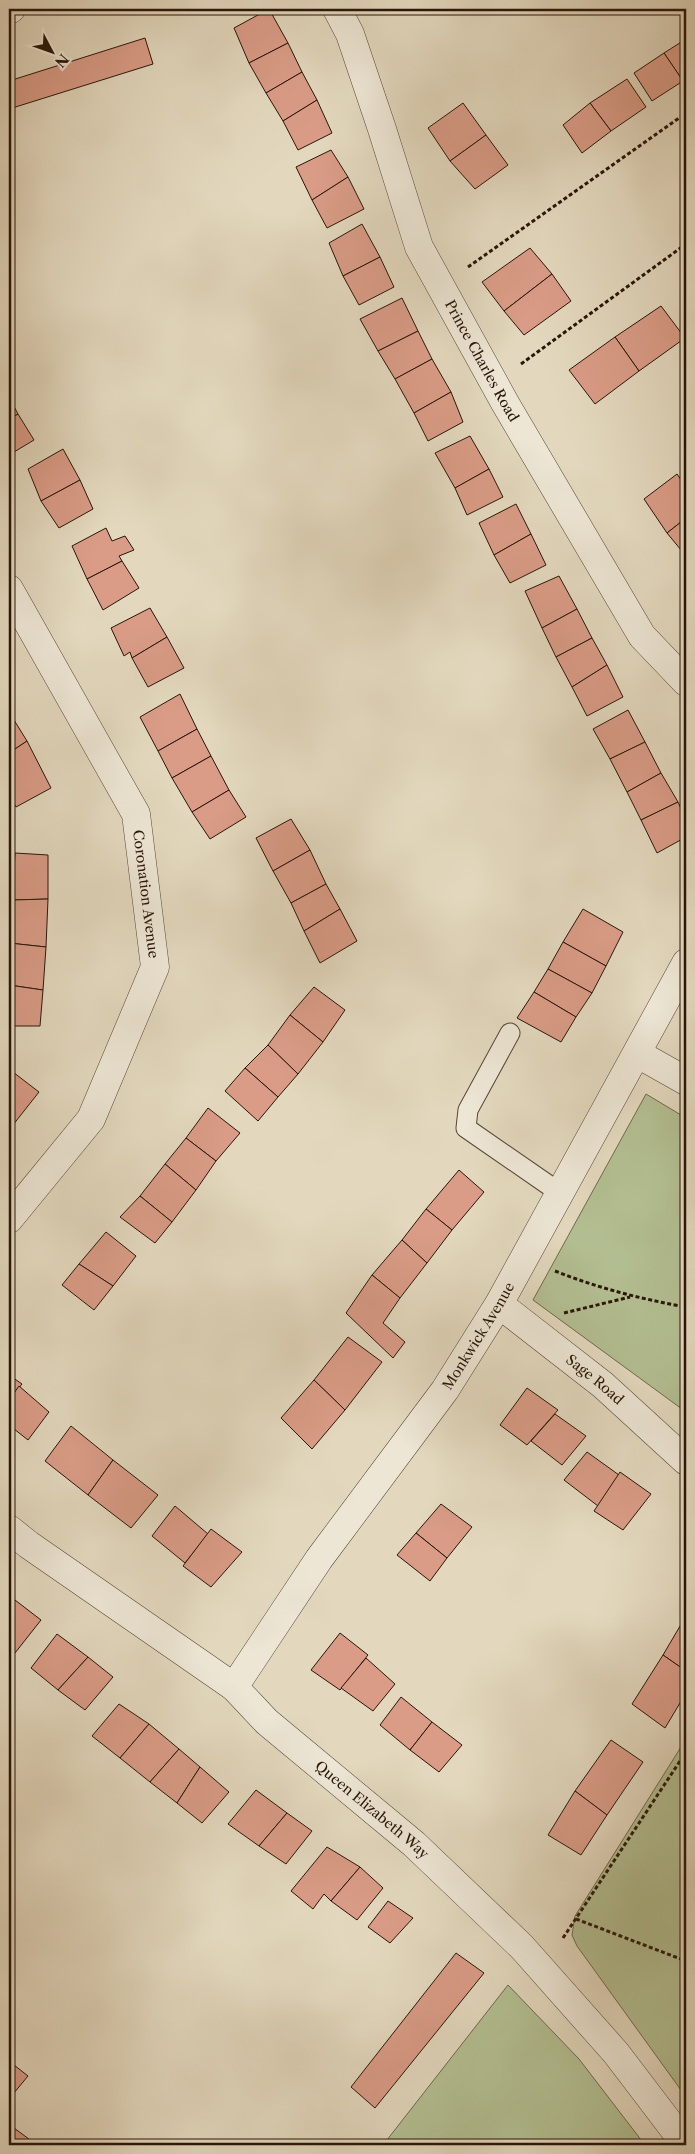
<svg xmlns="http://www.w3.org/2000/svg" width="695" height="2154" font-family="'Libre Caslon Text',serif">
<style>
.green{fill:#b3bf92;stroke:#6e6a4d}
.building{fill:#da9c87;stroke:#281508}
.lines{fill:none;stroke-linecap:round;stroke-linejoin:round}
.service-casing{stroke:#574636;stroke-width:21}
.minor-casing{stroke:#574636;stroke-width:29}
.path{stroke:#281508;stroke-width:3;stroke-dasharray:4 2.5;stroke-linecap:butt}
.service{stroke:#ede6d5;stroke-width:19}
.minor{stroke:#ede6d5;stroke-width:28}
.labels{text-anchor:middle;dominant-baseline:central;stroke-width:5;stroke-linejoin:round;paint-order:stroke}
.street-label{font-size:14px;fill:#281508;stroke:#ede6d5}
</style>
<rect width="100%" height="100%" fill="#e3d8be"/>
<filter id="stains"><feTurbulence type="fractalNoise" baseFrequency=".004" numOctaves="4"/><feColorMatrix values="0 0 0 0 .2 0 0 0 0 .09 0 0 0 0 .02 0 0 0 .5 -.17"/></filter>
<radialGradient id="worn" r=".72"><stop offset=".6" stop-color="#630" stop-opacity="0"/><stop offset="1" stop-color="#630" stop-opacity=".3"/></radialGradient>
<!-- green -->
<g class="green">
<polygon points="646,1094 686,1118 686,1412 533,1300"/>
<polygon points="686,1739 686,2097 577,1946 572,1935 575,1916"/>
<polygon points="508,1985 579,2059 645,2145 383,2145"/>
</g>
<!-- building -->
<g class="building">
<polygon points="269,9 288,43 249,63 234,28"/>
<polygon points="145,38 153,64 9,109 9,81"/>
<polygon points="686,39 686,78 683,81 664,53"/>
<polygon points="288,43 302,72 266,93 249,63"/>
<polygon points="664,53 683,81 652,101 634,73"/>
<polygon points="302,72 317,100 283,121 266,93"/>
<polygon points="627,79 646,107 611,131 590,103"/>
<polygon points="317,100 332,133 298,150 283,121"/>
<polygon points="463,103 486,135 450,161 428,128"/>
<polygon points="590,103 611,131 582,153 563,125"/>
<polygon points="486,135 508,165 475,189 450,161"/>
<polygon points="331,150 348,177 312,200 296,167"/>
<polygon points="348,177 364,209 327,228 312,200"/>
<polygon points="362,224 380,257 343,276 329,243"/>
<polygon points="530,248 552,274 504,311 482,282"/>
<polygon points="380,257 394,287 359,305 343,276"/>
<polygon points="552,274 571,301 524,335 504,311"/>
<polygon points="402,298 418,331 378,351 360,319"/>
<polygon points="661,306 685,338 639,371 615,337"/>
<polygon points="418,331 432,359 395,379 378,351"/>
<polygon points="615,337 639,371 595,404 569,370"/>
<polygon points="432,359 451,392 414,413 395,379"/>
<polygon points="451,392 463,422 428,441 414,413"/>
<polygon points="9,397 18,414 9,420"/>
<polygon points="18,414 34,440 9,455 9,420"/>
<polygon points="470,436 489,469 455,488 435,453"/>
<polygon points="63,449 80,480 41,501 28,469"/>
<polygon points="489,469 503,497 467,515 455,488"/>
<polygon points="677,474 686,487 686,518 667,533 644,499"/>
<polygon points="80,480 93,509 59,528 41,501"/>
<polygon points="516,504 531,534 494,555 479,523"/>
<polygon points="686,518 686,556 667,533"/>
<polygon points="106,528 112,541 125,536 134,550 119,556 122,561 87,579 72,546"/>
<polygon points="531,534 546,565 510,583 494,555"/>
<polygon points="122,561 139,588 103,610 87,579"/>
<polygon points="559,576 577,609 542,628 525,591"/>
<polygon points="150,608 167,637 132,658 130,652 124,656 111,628"/>
<polygon points="577,609 592,638 556,657 542,628"/>
<polygon points="167,637 184,668 148,687 132,658"/>
<polygon points="592,638 607,665 572,687 556,657"/>
<polygon points="607,665 623,697 587,716 572,687"/>
<polygon points="180,694 197,729 158,751 140,717"/>
<polygon points="628,710 645,742 610,759 593,729"/>
<polygon points="9,712 27,741 9,753"/>
<polygon points="197,729 211,756 172,778 158,751"/>
<polygon points="27,741 51,788 16,807 9,794 9,753"/>
<polygon points="645,742 661,773 627,792 610,759"/>
<polygon points="211,756 229,790 192,812 172,778"/>
<polygon points="661,773 678,802 641,820 627,792"/>
<polygon points="229,790 246,817 210,839 192,812"/>
<polygon points="678,802 686,820 686,837 657,853 641,820"/>
<polygon points="291,819 310,850 273,871 256,838"/>
<polygon points="310,850 326,884 291,903 273,871"/>
<polygon points="15,853 48,855 48,899 12,900"/>
<polygon points="326,884 340,909 304,931 291,903"/>
<polygon points="48,899 46,947 9,943 12,900"/>
<polygon points="340,909 357,941 320,963 304,931"/>
<polygon points="583,909 623,932 606,966 563,942"/>
<polygon points="563,942 606,966 592,993 548,969"/>
<polygon points="9,943 46,947 43,990 9,985"/>
<polygon points="548,969 592,993 576,1017 534,992"/>
<polygon points="9,985 43,990 40,1026 9,1026"/>
<polygon points="314,987 345,1010 323,1042 290,1015"/>
<polygon points="534,992 576,1017 561,1042 517,1018"/>
<polygon points="290,1015 323,1042 298,1074 268,1045"/>
<polygon points="268,1045 298,1074 278,1097 245,1068"/>
<polygon points="245,1068 278,1097 258,1121 225,1091"/>
<polygon points="9,1069 39,1092 9,1130"/>
<polygon points="208,1108 240,1133 216,1161 186,1138"/>
<polygon points="186,1138 216,1161 196,1190 165,1164"/>
<polygon points="165,1164 196,1190 172,1222 140,1196"/>
<polygon points="459,1170 484,1192 452,1230 426,1209"/>
<polygon points="140,1196 172,1222 155,1243 120,1217"/>
<polygon points="426,1209 452,1230 427,1263 402,1240"/>
<polygon points="106,1232 136,1256 113,1286 79,1264"/>
<polygon points="402,1240 427,1263 400,1298 372,1275"/>
<polygon points="79,1264 113,1286 94,1310 62,1285"/>
<polygon points="372,1275 400,1298 383,1323 405,1342 393,1358 346,1313"/>
<polygon points="348,1337 382,1362 345,1410 314,1380"/>
<polygon points="9,1375 22,1384 9,1400"/>
<polygon points="314,1380 345,1410 312,1449 281,1418"/>
<polygon points="19,1386 49,1412 28,1440 9,1425 9,1400"/>
<polygon points="527,1388 558,1410 527,1445 500,1425"/>
<polygon points="555,1414 586,1436 562,1465 531,1441"/>
<polygon points="71,1426 113,1460 88,1495 45,1461"/>
<polygon points="587,1452 619,1475 598,1506 564,1480"/>
<polygon points="113,1460 158,1495 131,1528 88,1495"/>
<polygon points="620,1472 651,1494 623,1530 594,1511"/>
<polygon points="441,1504 472,1527 447,1558 416,1533"/>
<polygon points="175,1506 208,1534 185,1563 152,1536"/>
<polygon points="211,1529 242,1552 211,1587 183,1566"/>
<polygon points="416,1533 447,1558 430,1581 397,1555"/>
<polygon points="15,1600 41,1620 15,1653 9,1649 9,1607"/>
<polygon points="686,1616 686,1671 663,1655"/>
<polygon points="340,1633 368,1655 340,1690 311,1670"/>
<polygon points="57,1634 88,1657 58,1690 31,1668"/>
<polygon points="663,1655 686,1671 686,1693 665,1728 632,1704"/>
<polygon points="88,1657 113,1677 85,1710 58,1690"/>
<polygon points="366,1658 395,1684 373,1711 341,1688"/>
<polygon points="401,1697 432,1722 410,1750 380,1725"/>
<polygon points="119,1704 149,1724 120,1758 92,1736"/>
<polygon points="432,1722 462,1745 439,1772 410,1750"/>
<polygon points="149,1724 179,1749 150,1782 120,1758"/>
<polygon points="611,1740 643,1762 607,1815 575,1791"/>
<polygon points="179,1749 200,1767 177,1803 150,1782"/>
<polygon points="200,1767 229,1792 202,1823 177,1803"/>
<polygon points="256,1790 287,1813 259,1846 228,1824"/>
<polygon points="575,1791 607,1815 581,1855 548,1835"/>
<polygon points="287,1813 312,1831 286,1864 259,1846"/>
<polygon points="327,1847 360,1867 331,1901 324,1894 313,1909 291,1891"/>
<polygon points="360,1867 383,1888 357,1920 331,1901"/>
<polygon points="388,1901 413,1918 390,1943 368,1927"/>
<polygon points="456,1953 484,1973 375,2108 351,2087"/>
<polygon points="9,2061 28,2076 9,2099"/>
<polygon points="14,2128 37,2145 9,2145 9,2133"/>
</g>
<g class="lines">
<!-- service casing -->
<g class="service-casing">
<polyline id="service" points="510,1033 468,1110 466,1128 560,1193"/>
</g>
<!-- minor casing -->
<g class="minor-casing">
<g id="minor">
<polyline points="9,9 11,9"/>
<path id="s1" d="M337 9 350 34 382 129 419 247 505 403 642 636 686 682"/>
<path id="s2" d="M9 589 136 814 155 967 91 1119 9 1219"/>
<polyline points="638,1054 686,1081"/>
<path id="s3" d="M499 1304 603 1385 686 1461"/>
<path id="s4" d="M9 1529 29 1545 234 1687 267 1722 414 1844 522 1947 616 2053 686 2145"/>
<path id="s5" d="M234 1687 319 1559 445 1390 499 1304 686 963"/>
</g>
</g>
<!-- path -->
<g class="path">
<polyline points="468,267 682,116 686,122"/>
<polyline points="521,364 686,244"/>
<path d="M555 1271C598 1288 641 1299 686 1307"/>
<polyline points="564,1313 630,1297"/>
<polyline points="576,1919 686,1961"/>
<polyline points="563,1938 686,1752"/>
</g>
<!-- service -->
<use href="#service" class="service"/>
<!-- minor -->
<use href="#minor" class="minor"/>
</g>
<g class="labels">
<!-- street labels -->
<g class="street-label">
<text stroke="none"><textPath href="#s1" startOffset="382">Prince Charles Road</textPath></text>
<text stroke="none"><textPath href="#s2" startOffset="339">Coronation Avenue</textPath></text>
<text stroke="none"><textPath href="#s5" startOffset="428">Monkwick Avenue</textPath></text>
<text stroke="none"><textPath href="#s3" startOffset="122">Sage Road</textPath></text>
<text stroke="none"><textPath href="#s4" startOffset="460">Queen Elizabeth Way</textPath></text>
</g>
</g>
<!-- margin -->
<rect width="695" height="2154" fill="none" stroke="#e3d8be" stroke-width="30"/>
<rect x="10" y="10" width="675" height="2134" fill="none" stroke="#281508" stroke-width="2.5"/>
<rect x="15" y="15" width="665" height="2124" fill="none" stroke="#281508"/>
<!-- north arrow -->
<g transform="translate(52 52) rotate(131)" stroke="#ede6d5" stroke-width="4" paint-order="stroke">
<path d="M0-4L9 19L0 12L-9 19Z" fill="#281508"/>
<text y="-8" font-size="14" font-weight="bold" text-anchor="middle" fill="#281508">N</text>
</g>
<rect width="100%" height="100%" filter="url(#stains)"/>
<rect width="100%" height="100%" fill="url(#worn)"/>
</svg>
